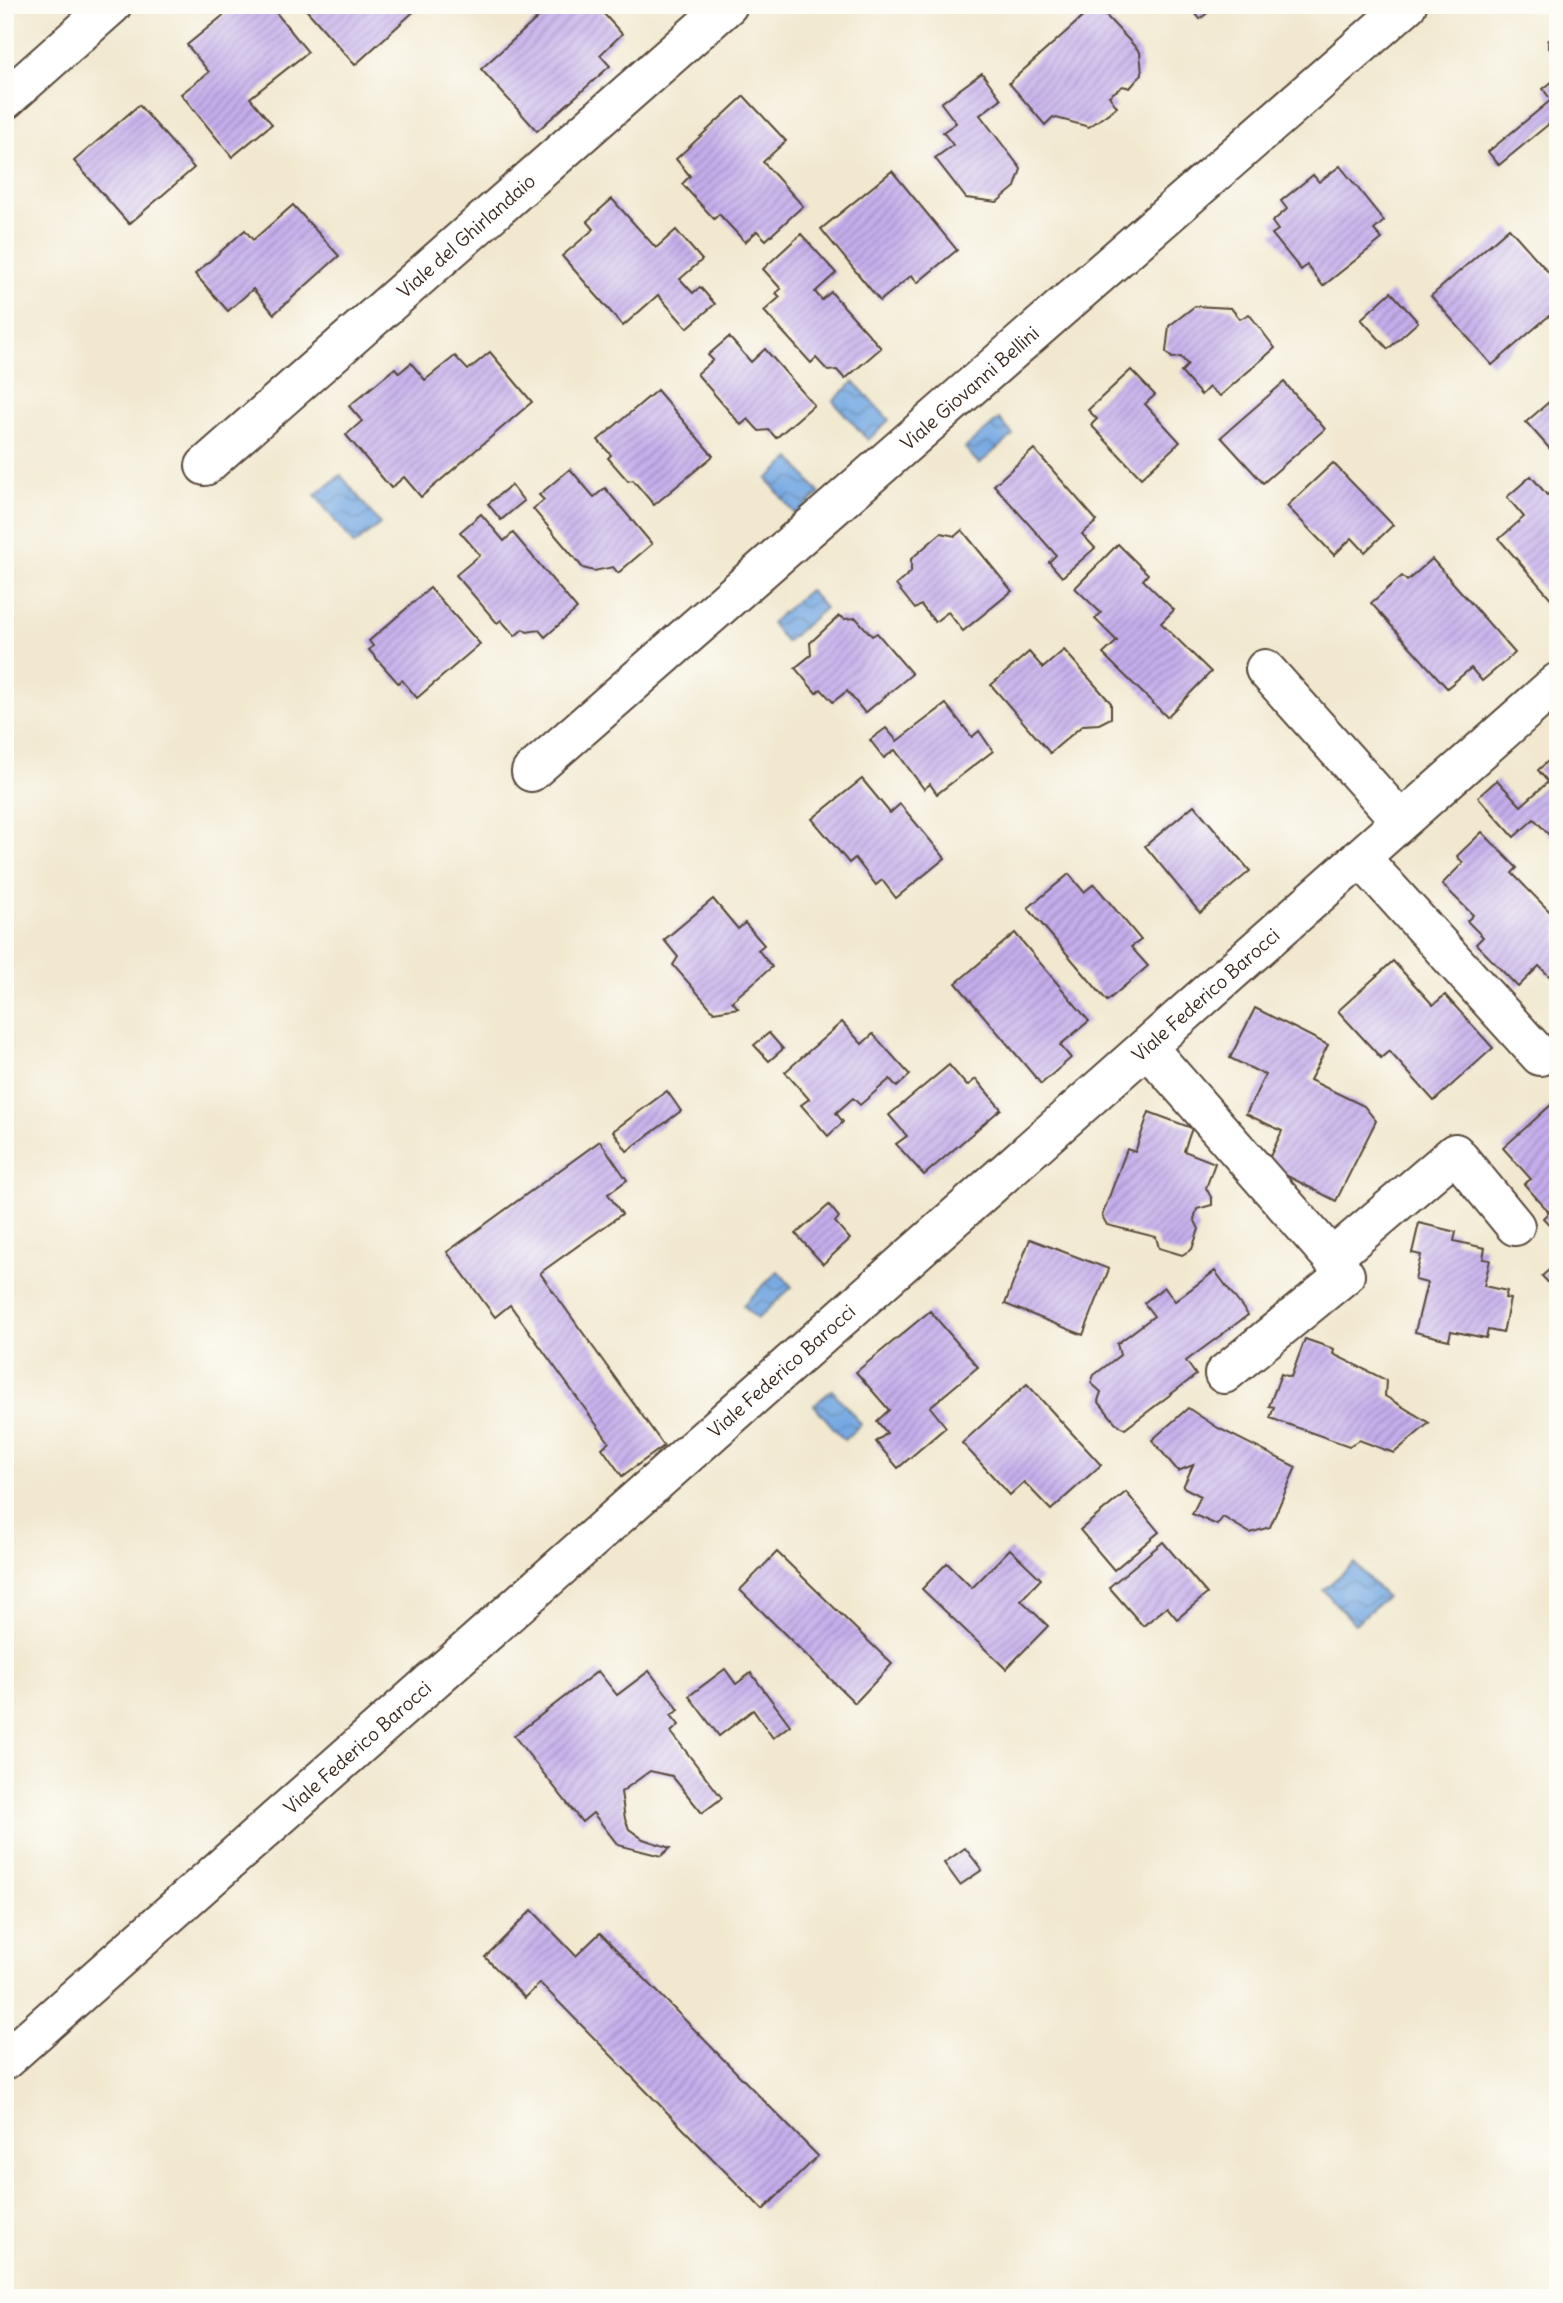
<svg xmlns="http://www.w3.org/2000/svg" width="1563" height="2303" font-family="Delius,sans-serif">
<style>
.water{fill:url(#water-waves);stroke:#586a80;stroke-width:2}
.building{fill:url(#building-hatch)}
.lines{fill:none;stroke-linecap:round;stroke-linejoin:round}
.minor-casing{stroke:#564639;stroke-width:42}
.minor{stroke:#fff;stroke-width:38}
.labels{text-anchor:middle;dominant-baseline:central;stroke-width:5;stroke-linejoin:round;paint-order:stroke}
.street-label{font-size:19px;fill:#3b2a1e;stroke:#fdfcf7}
</style>
<defs>
<pattern id="water-waves" width="16" height="10" patternUnits="userSpaceOnUse" patternTransform="scale(1.75)"><rect width="16" height="10" fill="#76a9e2"/><path d="M0 5q4-4 8 0t8 0" fill="none" stroke="#628ab7"/></pattern>
<pattern id="building-hatch" width="6" height="6" patternUnits="userSpaceOnUse" patternTransform="scale(1.75)"><rect width="6" height="6" fill="#c4aeec"/><path d="M-1 1l2-2M0 6l6-6M5 7l2-2" fill="none" stroke="#a08ebf"/></pattern>
</defs>
<rect width="100%" height="100%" fill="#fdfcf7"/>
<filter id="ink" filterUnits="userSpaceOnUse"><feTurbulence type="fractalNoise" baseFrequency=".0143" numOctaves="2"/><feDisplacementMap in="SourceGraphic" scale="14" xChannelSelector="R" yChannelSelector="G"/><feConvolveMatrix kernelMatrix="1 2 1 2 8 2 1 2 1" color-interpolation-filters="sRGB"/></filter>
<filter id="wash" filterUnits="userSpaceOnUse"><feTurbulence type="fractalNoise" baseFrequency=".00686" numOctaves="4" result="noise"/><feDisplacementMap in="SourceGraphic" scale="28" xChannelSelector="R" yChannelSelector="G"/><feGaussianBlur stdDeviation="1.57" result="paint"/><feColorMatrix in="noise" values="0 0 0 0 0 0 0 0 0 0 0 0 0 0 0 0 0 1.4 0 .05"/><feComposite in="paint" operator="in"/></filter>
<g filter="url(#wash)">
<rect width="100%" height="100%" fill="#f1e8cf"/>
<!-- water -->
<g class="water">
<polygon points="854,382 889,420 868,440 833,401"/>
<polygon points="999,419 1013,435 979,464 965,448"/>
<polygon points="791,458 820,494 795,514 767,479"/>
<polygon points="341,475 380,524 354,545 315,495"/>
<polygon points="809,590 825,608 786,642 771,623"/>
<polygon points="778,1271 792,1287 757,1319 743,1305"/>
<polygon points="832,1390 861,1424 844,1440 814,1405"/>
<polygon points="1354,1563 1386,1597 1355,1624 1323,1590"/>
</g>
<g id="blocks">
<!-- building -->
<g class="building">
<polygon points="236,5 270,5 308,52 250,98 272,124 232,157 181,94 209,72 187,45"/>
<polygon points="302,5 421,5 355,65"/>
<polygon points="552,5 596,5 622,34 600,55 610,66 537,131 481,69"/>
<polygon points="1096,5 1140,52 1142,74 1130,88 1123,86 1109,96 1117,107 1089,127 1053,117 1045,125 1009,83"/>
<polygon points="1179,5 1217,5 1200,19 1190,7 1184,11"/>
<polygon points="1558,33 1558,56 1549,48 1548,41"/>
<polygon points="982,73 1001,99 980,115 1021,169 1015,187 997,202 966,198 935,158 953,145 943,132 956,123 941,103"/>
<polygon points="1558,77 1558,122 1555,119 1499,165 1488,152 1551,100 1543,89"/>
<polygon points="744,96 786,141 763,162 803,206 766,240 757,231 745,242 719,214 714,219 682,184 690,176 676,159"/>
<polygon points="139,105 194,168 129,224 74,161"/>
<polygon points="1340,166 1384,221 1374,230 1382,239 1323,286 1307,265 1301,270 1272,234 1278,230 1272,222 1287,209 1281,201 1313,175 1319,182"/>
<polygon points="892,171 957,250 917,283 912,275 880,301 821,229"/>
<polygon points="612,199 656,248 676,230 702,260 680,279 693,293 700,287 715,304 687,328 658,295 623,326 562,256 594,229 587,221"/>
<polygon points="293,205 339,256 274,314 253,289 228,311 195,274 245,230 253,240"/>
<polygon points="1509,228 1558,283 1558,308 1492,365 1431,296"/>
<polygon points="801,234 836,273 815,292 822,300 831,292 881,348 845,379 837,370 828,371 816,358 811,363 764,311 780,297 776,293 781,289 763,269"/>
<polygon points="1391,292 1418,322 1388,349 1361,319"/>
<polygon points="1195,306 1231,308 1240,319 1249,314 1275,348 1220,396 1209,387 1201,395 1181,372 1188,365 1181,357 1172,358 1166,352 1169,326"/>
<polygon points="729,337 751,362 765,349 814,405 776,438 769,430 759,431 748,419 741,425 697,374 713,360 708,355"/>
<polygon points="490,352 532,402 421,497 404,477 391,488 346,435 362,421 349,406 395,368 399,373 411,363 425,380 455,356 468,370"/>
<polygon points="1131,370 1155,395 1145,404 1180,442 1141,478 1091,425 1097,419 1088,410"/>
<polygon points="1284,382 1325,429 1263,483 1221,437"/>
<polygon points="657,390 713,456 654,505 633,480 628,481 608,458 611,455 598,440"/>
<polygon points="1558,394 1558,458 1526,422"/>
<polygon points="1034,449 1097,521 1082,534 1095,548 1062,577 1049,562 1056,555 994,485"/>
<polygon points="1333,463 1393,525 1365,552 1352,538 1334,555 1287,506"/>
<polygon points="570,469 594,497 605,488 652,544 618,573 613,567 594,571 583,568 533,509 544,500 539,495"/>
<polygon points="1531,476 1547,495 1558,486 1558,598 1554,602 1499,539 1524,517 1507,497"/>
<polygon points="511,485 524,501 501,520 488,504"/>
<polygon points="481,514 504,541 513,533 577,609 545,637 539,630 527,632 523,629 515,636 501,620 497,623 456,575 480,555 460,532"/>
<polygon points="962,530 1012,591 963,631 948,612 935,622 921,605 915,609 896,585 911,572 911,559 941,533 955,536"/>
<polygon points="1118,544 1148,574 1143,580 1174,610 1161,623 1211,672 1167,717 1103,654 1117,641 1095,619 1101,613 1075,588"/>
<polygon points="1432,559 1515,653 1482,681 1471,668 1447,688 1371,603 1402,576 1407,581"/>
<polygon points="430,588 480,644 417,698 402,680 398,683 369,650 373,646 369,641"/>
<polygon points="839,616 845,619 856,618 872,636 877,633 912,674 865,713 847,691 833,702 821,689 816,693 795,668 811,655 810,643"/>
<polygon points="1064,650 1111,703 1111,718 1099,724 1083,725 1050,753 991,685 1029,652 1043,668"/>
<polygon points="946,704 972,737 979,731 993,751 937,794 930,784 924,789 895,750 884,758 870,740 886,728 897,741"/>
<polygon points="1558,752 1558,836 1554,840 1534,819 1514,837 1478,797 1497,780 1521,806 1548,782 1538,770"/>
<polygon points="862,779 890,813 900,804 945,858 896,898 882,880 876,885 855,858 849,863 812,819"/>
<polygon points="1194,805 1250,871 1200,913 1145,846"/>
<polygon points="1482,832 1517,868 1512,873 1558,920 1558,968 1549,976 1539,966 1518,987 1476,944 1483,937 1467,921 1473,915 1442,884 1463,863 1457,856"/>
<polygon points="1069,874 1084,892 1094,884 1141,940 1131,947 1148,966 1107,1001 1028,908"/>
<polygon points="713,899 738,929 745,923 764,945 758,950 772,967 732,1001 738,1008 714,1012 673,965 678,957 664,940"/>
<polygon points="1015,933 1089,1021 1060,1045 1071,1058 1041,1084 956,983"/>
<polygon points="1393,961 1433,1005 1445,995 1493,1048 1434,1101 1389,1051 1381,1058 1338,1011"/>
<polygon points="1255,1008 1328,1045 1310,1080 1364,1106 1376,1121 1336,1201 1266,1165 1282,1131 1246,1114 1265,1075 1230,1058"/>
<polygon points="842,1022 862,1044 873,1034 910,1075 897,1087 890,1079 860,1105 853,1098 836,1113 843,1122 828,1136 801,1105 809,1099 785,1072"/>
<polygon points="769,1033 783,1049 769,1061 754,1045"/>
<polygon points="949,1065 967,1086 976,1079 1001,1109 924,1175 896,1144 907,1136 889,1115"/>
<polygon points="667,1091 681,1111 627,1151 613,1131"/>
<polygon points="1551,1105 1558,1112 1558,1234 1543,1218 1549,1212 1524,1184 1531,1179 1503,1148"/>
<polygon points="1149,1112 1192,1128 1184,1151 1215,1163 1206,1188 1212,1199 1212,1205 1197,1209 1194,1219 1199,1229 1192,1249 1182,1255 1159,1248 1156,1237 1107,1225 1102,1216 1127,1149 1135,1152"/>
<polygon points="600,1141 627,1180 608,1194 622,1214 540,1273 664,1446 622,1476 602,1448 609,1442 510,1305 495,1317 447,1252"/>
<polygon points="829,1205 839,1217 835,1222 850,1239 823,1264 796,1234"/>
<polygon points="1419,1223 1456,1232 1454,1241 1485,1248 1483,1259 1490,1260 1484,1286 1507,1291 1505,1298 1510,1299 1503,1333 1488,1330 1486,1338 1451,1331 1449,1340 1415,1332 1427,1283 1415,1280 1421,1255 1412,1253"/>
<polygon points="1030,1239 1109,1269 1083,1335 1005,1304"/>
<polygon points="1558,1262 1558,1293 1542,1276"/>
<polygon points="1215,1271 1248,1315 1186,1361 1196,1375 1125,1429 1115,1422 1098,1401 1101,1392 1091,1383 1094,1375 1120,1355 1117,1344 1154,1316 1144,1303 1164,1287 1175,1301"/>
<polygon points="930,1311 978,1367 930,1407 946,1427 898,1468 876,1442 887,1433 877,1421 889,1410 856,1372"/>
<polygon points="1305,1339 1334,1349 1333,1354 1386,1380 1385,1396 1429,1423 1394,1453 1359,1440 1349,1446 1270,1418 1274,1407 1269,1406 1281,1374 1291,1377"/>
<polygon points="1027,1384 1101,1465 1051,1510 1024,1482 1010,1495 962,1443"/>
<polygon points="1188,1408 1218,1428 1296,1467 1270,1527 1250,1533 1223,1517 1217,1525 1192,1514 1201,1496 1183,1487 1193,1465 1178,1471 1152,1440"/>
<polygon points="1126,1492 1159,1532 1114,1570 1080,1530"/>
<polygon points="1163,1542 1207,1594 1177,1619 1167,1607 1143,1626 1109,1587"/>
<polygon points="1010,1549 1041,1579 1021,1600 1048,1626 1006,1669 922,1589 947,1563 972,1588"/>
<polygon points="777,1552 892,1664 855,1703 740,1590"/>
<polygon points="725,1669 736,1684 751,1673 790,1725 773,1738 753,1710 719,1736 689,1696"/>
<polygon points="598,1671 617,1695 649,1671 679,1710 671,1715 679,1725 671,1732 722,1798 702,1813 672,1776 650,1771 621,1792 625,1819 629,1829 643,1839 670,1848 661,1856 618,1845 593,1813 582,1822 514,1736"/>
<polygon points="965,1848 982,1870 960,1885 944,1863"/>
<polygon points="532,1910 576,1956 600,1933 818,2156 763,2210 540,1983 525,1998 485,1957"/>
</g>
</g>
</g>
<g filter="url(#ink)">
<use href="#blocks" fill-opacity="0" stroke="#564639" stroke-width="2"/>
<g class="lines">
<!-- minor casing -->
<g class="minor-casing">
<g id="minor">
<polyline points="5,100 112,5"/>
<path id="s1" d="M205 466 728 5"/>
<polyline points="1265,669 1400,820"/>
<path id="s2" d="M531 772 1407 5"/>
<polyline points="1361,858 1540,1056"/>
<polyline points="1147,1047 1332,1258 1455,1153 1515,1226"/>
<polyline points="1224,1374 1345,1275 1332,1258"/>
<path id="s3" d="M5 2060 1558 682"/>
</g>
</g>
<!-- minor -->
<use href="#minor" class="minor"/>
</g>
</g>
<g class="labels">
<!-- street labels -->
<g class="street-label">
<text stroke="none"><textPath href="#s1" startOffset="348">Viale del Ghirlandaio</textPath></text>
<text stroke="none"><textPath href="#s2" startOffset="583">Viale Giovanni Bellini</textPath></text>
<text stroke="none"><textPath href="#s3" startOffset="1605">Viale Federico Barocci</textPath></text>
<text stroke="none"><textPath href="#s3" startOffset="1038">Viale Federico Barocci</textPath></text>
<text stroke="none"><textPath href="#s3" startOffset="471">Viale Federico Barocci</textPath></text>
</g>
</g>
<!-- margin -->
<rect width="1563" height="2303" fill="none" stroke="#fdfcf7" stroke-width="28"/>
</svg>
